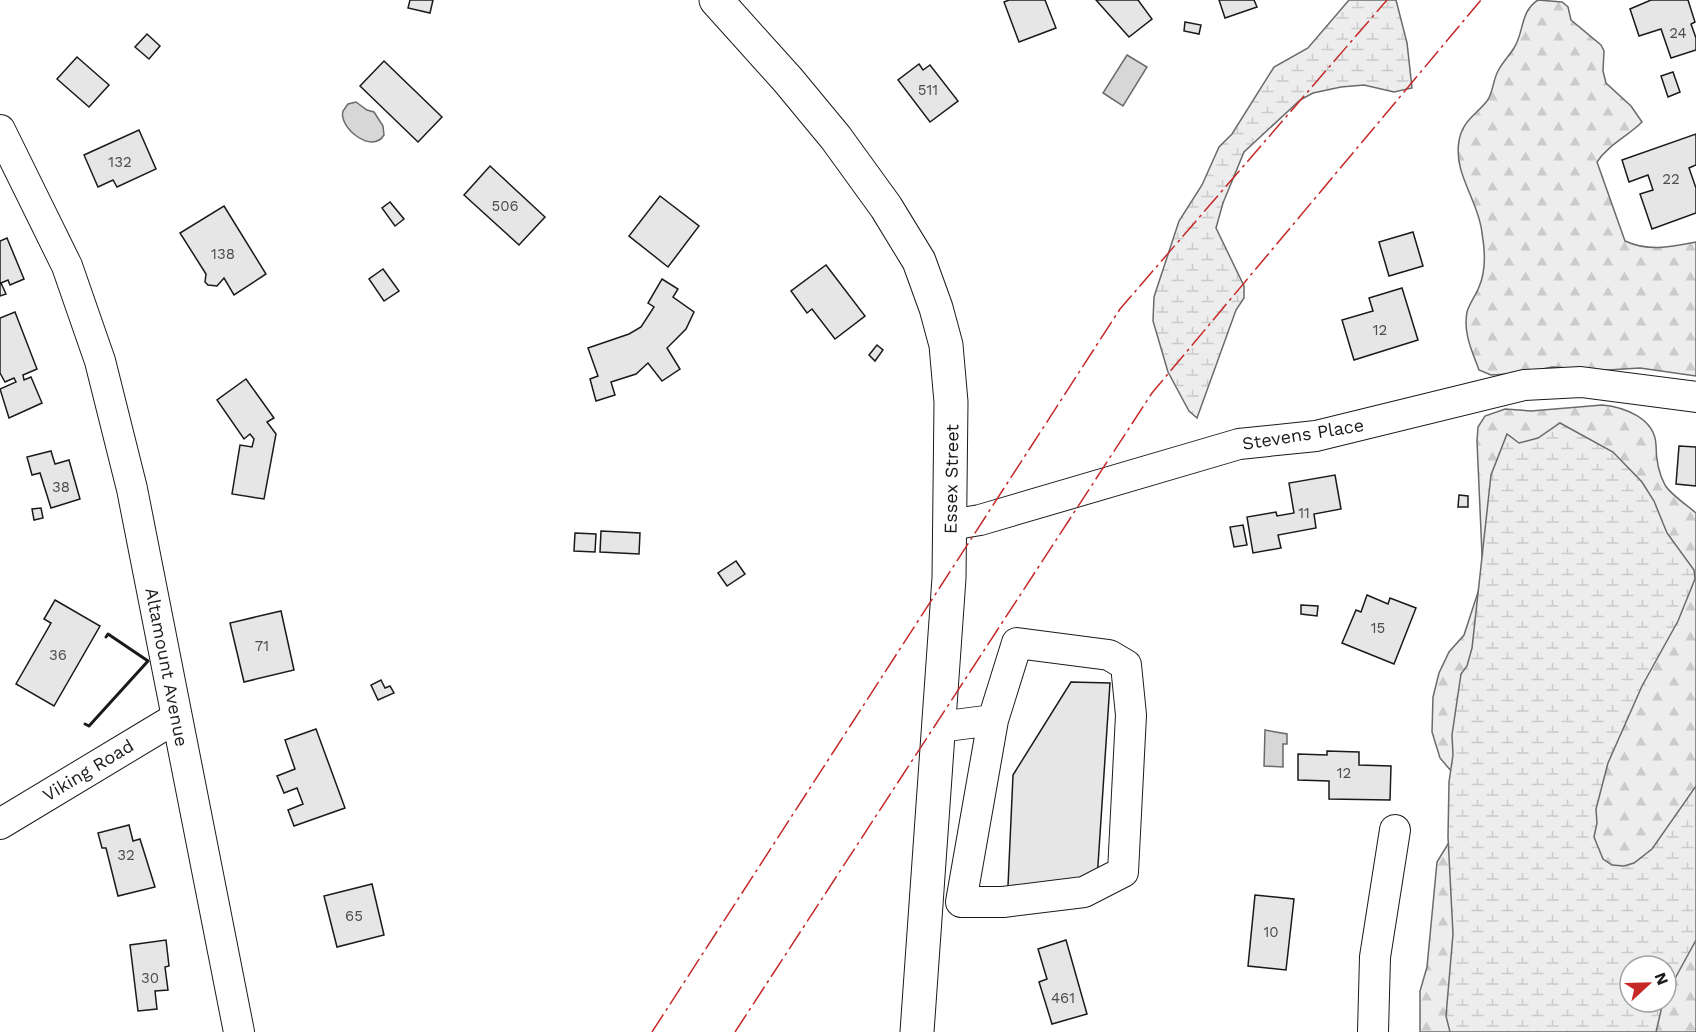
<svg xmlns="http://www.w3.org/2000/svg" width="1696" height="1032" font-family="'Work Sans',sans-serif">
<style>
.forest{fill:url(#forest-firs);stroke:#6a6a6a;stroke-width:1.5;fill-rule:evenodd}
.wetland{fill:url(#wetland-marsh);stroke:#6a6a6a;stroke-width:1.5}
.water{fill:#d7d7d7;stroke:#6a6a6a;stroke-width:1.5}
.building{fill:#e6e6e6;stroke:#1a1a1a;stroke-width:1.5}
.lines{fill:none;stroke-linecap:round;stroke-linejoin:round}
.minor-casing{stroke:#1a1a1a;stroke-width:32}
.major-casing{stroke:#1a1a1a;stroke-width:35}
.minor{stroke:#fff;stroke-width:30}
.major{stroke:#fff;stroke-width:33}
.wall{stroke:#1a1a1a;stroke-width:3}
.power{stroke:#c62828;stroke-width:1.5;stroke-dasharray:21 4.5 3 4.5;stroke-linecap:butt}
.labels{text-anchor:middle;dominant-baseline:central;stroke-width:4.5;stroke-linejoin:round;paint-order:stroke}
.number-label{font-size:15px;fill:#4d4d4d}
.street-label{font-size:18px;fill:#1a1a1a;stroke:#fff}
</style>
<defs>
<pattern id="forest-firs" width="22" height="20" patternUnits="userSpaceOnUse" patternTransform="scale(1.5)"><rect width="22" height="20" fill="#ededed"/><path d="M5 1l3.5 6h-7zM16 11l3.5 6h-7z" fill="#cbcbcb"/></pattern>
<pattern id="wetland-marsh" width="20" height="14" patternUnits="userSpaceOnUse" patternTransform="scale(1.5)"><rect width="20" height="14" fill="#ededed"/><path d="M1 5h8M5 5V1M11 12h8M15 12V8" fill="none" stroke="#cbcbcb"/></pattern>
</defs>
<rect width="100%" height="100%" fill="#fff"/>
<!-- forest -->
<g class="forest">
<path d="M1538 0 1562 2 1568 7 1571 20 1601 45 1604 51 1603 71 1606 83 1631 106 1642 122C1628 136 1608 145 1597 162L1625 241C1649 252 1671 247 1696 242V376L1640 368 1607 370 1552 367 1525 373 1491 375 1479 370C1472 351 1463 333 1467 312 1469 304 1476 295 1479 287 1486 271 1485 250 1482 233 1479 201 1453 174 1459 141 1462 121 1476 115 1487 101 1493 93 1493 80 1498 71 1502 63 1509 56 1514 48 1524 33 1520 11 1538 0Z"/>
<path d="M1602 405C1624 407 1655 418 1656 445 1656 459 1658 472 1665 485 1671 495 1687 505 1696 513V1032H1420V991L1427 967 1437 862 1467 813 1458 779 1440 758 1432 732 1433 697 1439 673 1449 652 1464 635 1483 577 1477 441 1478 427 1485 416 1505 409 1531 411ZM1630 966H1666V1002H1630Z"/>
</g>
<!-- wetland -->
<g class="wetland">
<polygon points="1349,0 1396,0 1407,43 1412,88 1394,92 1364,85 1341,87 1313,93 1300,100 1244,152 1223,203 1216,228 1244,286 1244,298 1236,310 1197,418 1189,411 1168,372 1153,321 1154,297 1179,221 1202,185 1219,147 1232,134 1274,67 1308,48"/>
<polygon points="1560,423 1613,452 1642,482 1654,501 1667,533 1694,570 1695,579 1678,621 1642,686 1608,763 1596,809 1597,823 1594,837 1603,859 1612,865 1624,866 1634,863 1652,849 1696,786 1696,940 1666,995 1666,966 1630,966 1630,1002 1663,1002 1656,1032 1450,1032 1446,1016 1453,934 1448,837 1449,782 1453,755 1452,735 1461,674 1467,666 1472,648 1491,475 1507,434 1519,443 1538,438"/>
</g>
<!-- water -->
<g class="water">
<polygon points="1127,55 1147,67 1123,106 1103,93"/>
<path d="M356 102 367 110 374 112 383 126 384 135C372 155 338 127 343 111L348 104Z"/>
<polygon points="1265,730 1287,734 1287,744 1283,744 1283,767 1264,766"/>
</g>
<!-- building -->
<g class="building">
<polygon points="410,0 433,0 430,13 408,8"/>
<polygon points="1009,0 1045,0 1056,28 1019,42 1004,2"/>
<polygon points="1096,0 1138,0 1152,19 1129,37"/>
<polygon points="1219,0 1254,0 1257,7 1225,18"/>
<polygon points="1651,0 1688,0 1695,22 1691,24 1696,38 1696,50 1671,58 1661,29 1639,36 1630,9"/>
<polygon points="1185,22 1201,25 1199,34 1184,31"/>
<polygon points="147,34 160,46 149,59 135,47"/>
<polygon points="77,57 109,85 89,107 57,79"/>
<polygon points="384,61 442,117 418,142 360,86"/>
<polygon points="919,64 923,70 930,65 958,101 930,122 898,80"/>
<polygon points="1673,72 1680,92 1668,97 1661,76"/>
<polygon points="139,130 156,169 117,187 113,180 98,187 84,155"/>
<polygon points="1696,134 1696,165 1689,168 1696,188 1696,213 1652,229 1640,194 1653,190 1648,175 1629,182 1622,160"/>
<polygon points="490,166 545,217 519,245 464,195"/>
<polygon points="660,196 699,226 668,267 629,236"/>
<polygon points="390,202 404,219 395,226 382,208"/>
<polygon points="224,206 266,274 234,295 224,278 217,286 208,285 205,282 206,274 180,233"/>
<polygon points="1413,232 1423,266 1389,276 1379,242"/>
<polygon points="7,238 24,279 10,285 8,280 1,283 6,294 0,296 0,241"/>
<polygon points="826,265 865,316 835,339 812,309 807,313 791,291"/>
<polygon points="383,269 399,291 384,301 369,279"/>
<polygon points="662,279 678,289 673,297 694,312 686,329 667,348 680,369 662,381 648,363 636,374 611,382 615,395 596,401 590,379 598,376 588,348 629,334 641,327 654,307 648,303"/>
<polygon points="1402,288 1418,340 1354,360 1342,320 1373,311 1369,298"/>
<polygon points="15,312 37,369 23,375 24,380 31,377 42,403 9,418 0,389 16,382 14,378 5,382 0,373 0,318"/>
<polygon points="877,345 883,350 875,361 869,355"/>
<polygon points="246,379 274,418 267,422 276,434 264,499 232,494 240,445 252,447 254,439 250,434 244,439 217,400"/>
<polygon points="1679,446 1696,447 1696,486 1676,484"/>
<polygon points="51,451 55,464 69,460 80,499 51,508 40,473 32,475 27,457"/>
<polygon points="1335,475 1341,509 1314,514 1316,528 1278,535 1281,548 1253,553 1247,517 1276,512 1277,516 1294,513 1289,483"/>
<polygon points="1459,495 1468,496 1468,507 1458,507"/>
<polygon points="41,508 43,518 34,520 32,509"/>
<polygon points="1243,525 1247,545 1234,547 1230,527"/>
<polygon points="601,531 640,533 639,554 600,552"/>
<polygon points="575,533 596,534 595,552 574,551"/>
<polygon points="736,561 745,574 727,586 718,573"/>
<polygon points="1367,595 1388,604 1390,598 1416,608 1394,664 1342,643 1356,610 1361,612"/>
<polygon points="55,600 100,626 54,706 16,684 51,623 44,619"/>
<polygon points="1301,605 1318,606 1317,616 1301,614"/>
<polygon points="281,611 294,670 244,682 230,623"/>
<polygon points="381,680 385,688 390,686 394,693 378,700 371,685"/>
<polygon points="1071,682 1110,683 1097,880 1008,886 1013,775"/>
<polygon points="316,729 345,808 294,826 288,810 303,804 297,788 284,793 277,776 295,769 285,740"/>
<polygon points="1327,751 1359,752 1359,765 1391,766 1390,800 1329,799 1329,781 1298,780 1298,754 1327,755"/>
<polygon points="129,825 133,841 140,839 155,887 118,896 106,848 102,848 98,833"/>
<polygon points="372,884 384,935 337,947 324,896"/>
<polygon points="1255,895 1294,899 1286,970 1248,966"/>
<polygon points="166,940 169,966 165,967 168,990 155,991 157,1009 138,1011 130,945"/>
<polygon points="1066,940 1087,1014 1052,1024 1039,982 1047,979 1038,949"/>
</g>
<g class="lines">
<!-- minor casing -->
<g class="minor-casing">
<g id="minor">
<polyline points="0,130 67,266 100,361 132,489 239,1032"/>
<polyline points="950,525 980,520 1239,444 1316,436 1524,385 1581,382 1696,397"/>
<polyline points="939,727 993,720 1017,643 1109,655 1126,665 1131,715 1123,872 1084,892 1003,902 961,902 993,720"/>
<polyline points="0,824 176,718"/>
<polyline points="1373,1032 1375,957 1395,830"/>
</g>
</g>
<!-- major casing -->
<g class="major-casing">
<polyline id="major" points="716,0 788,80 836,138 886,207 919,261 936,308 946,345 951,402 949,578 917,1032"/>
</g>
<!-- minor -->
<use href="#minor" class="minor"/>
<!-- major -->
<use href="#major" class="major"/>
<!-- wall -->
<polyline class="wall" points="85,724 89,726 148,661 108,634 106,637"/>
<!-- power -->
<g class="power">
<polyline points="652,1032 1120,309 1387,0"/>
<polyline points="735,1032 1152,393 1481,0"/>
</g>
</g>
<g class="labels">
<!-- number labels -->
<g class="number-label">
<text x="1678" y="33">24</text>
<text x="928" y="90">511</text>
<text x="120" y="162">132</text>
<text x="1671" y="179">22</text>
<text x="505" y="206">506</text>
<text x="223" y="254">138</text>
<text x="1380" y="330">12</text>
<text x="61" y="487">38</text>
<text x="1304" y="513">11</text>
<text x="1378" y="628">15</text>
<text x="262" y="646">71</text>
<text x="58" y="655">36</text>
<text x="1344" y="773">12</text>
<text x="126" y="855">32</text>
<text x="354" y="916">65</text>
<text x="1271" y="932">10</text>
<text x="150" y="978">30</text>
<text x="1063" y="998">461</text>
</g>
<!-- street labels -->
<g class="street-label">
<text transform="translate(1303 434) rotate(-9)">Stevens Place</text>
<text transform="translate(951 479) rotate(-89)">Essex Street</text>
<text transform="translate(167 667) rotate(79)">Altamount Avenue</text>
<text transform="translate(88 770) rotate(-31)">Viking Road</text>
</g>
</g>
<!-- north arrow -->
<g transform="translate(1648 984) rotate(68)"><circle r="28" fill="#ffffff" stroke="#a3a3a3" stroke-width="1.5"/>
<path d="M0-4.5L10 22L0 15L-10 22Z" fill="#c62828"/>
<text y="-9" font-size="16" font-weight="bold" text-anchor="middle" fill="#1a1a1a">N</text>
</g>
</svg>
